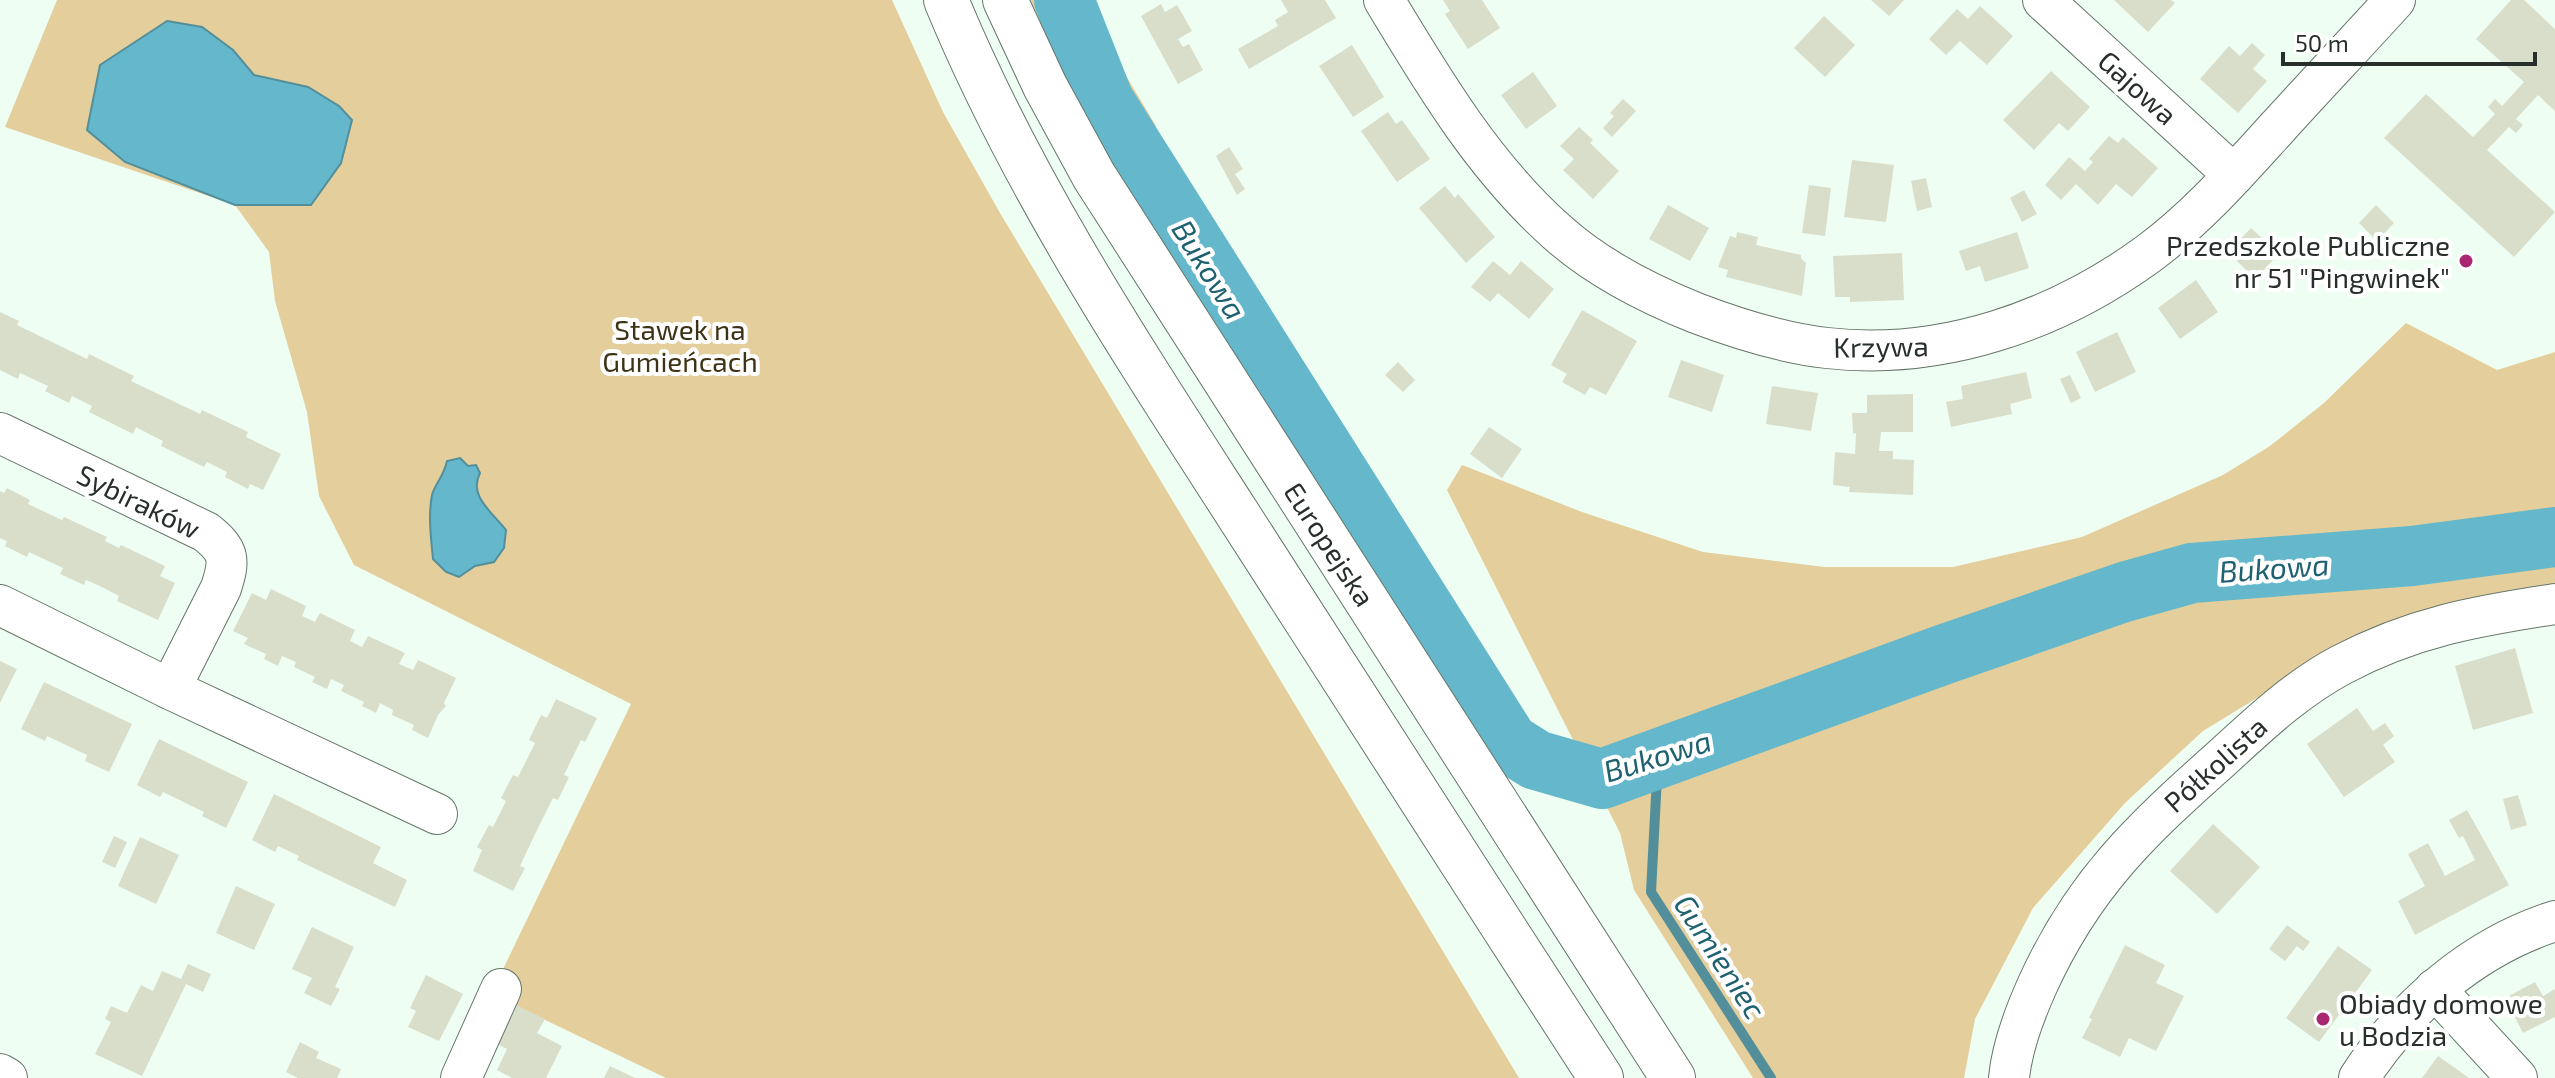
<svg xmlns="http://www.w3.org/2000/svg" width="2555" height="1078" font-family="'Exo 2',sans-serif">
<style>
.green{fill:#e4ce9b}
.water{fill:#65b8cc;stroke:#538f9b;stroke-width:2}
.lines{fill:none;stroke-linecap:round;stroke-linejoin:round}
.stream{stroke:#538f9b;stroke-width:10}
.river{stroke:#65b8cc;stroke-width:60}
.building{fill:#d9deca}
.street-casing{stroke:#657669;stroke-width:42}
.secondary-casing{stroke:#657669;stroke-width:46}
.street{stroke:#fff;stroke-width:40}
.secondary{stroke:#fff;stroke-width:44}
.poi-dot{fill:#a92671;stroke:#fff;stroke-width:3}
.labels{text-anchor:middle;dominant-baseline:central;stroke-width:8;stroke-linejoin:round;paint-order:stroke}
.street-label{font-size:28px;fill:#282f2a;stroke:#fff}
.poi-label{font-size:28px;fill:#282f2a;stroke:#fff;text-anchor:end}
.park-label{font-size:28px;fill:#3e3316;stroke:#fff}
.water-label{font-size:30px;font-style:italic;fill:#1e6170;stroke:#fff}
</style>
<rect width="100%" height="100%" fill="#effef2"/>
<!-- green -->
<g class="green">
<polygon points="57,0 892,0 943,112 1000,213 1519,1078 666,1078 491,994 631,704 354,565 319,496 307,412 275,301 269,252 235,205 5,127"/>
<polygon points="1030,0 1081,0 1156,126 1114,162 1055,56"/>
<polygon points="2406,323 2497,370 2555,352 2555,591 2368,630 2203,731 2125,803 2033,908 1975,1019 1964,1078 1753,1078 1634,890 1620,833 1447,490 1462,465 1582,512 1703,552 1824,567 1953,567 2082,537 2223,475 2270,446 2324,403"/>
</g>
<!-- water -->
<g class="water">
<polygon points="167,21 202,27 233,50 254,75 308,87 339,106 352,120 341,163 311,205 235,205 125,162 87,130 100,65"/>
<path d="M460 458 468 466 476 465 480 473C468 496 492 512 506 530L504 548 494 562 475 566 459 577 446 572 433 559C431 538 428 516 432 495 435 484 444 476 447 461Z"/>
</g>
<g class="lines">
<!-- stream -->
<polyline class="stream" points="1658,758 1651,892 1771,1078"/>
<!-- river -->
<polyline class="river" points="1064,0 1104,101 1509,743 1536,760 1602,779 1945,654 2124,592 2192,573 2412,556 2555,537"/>
</g>
<!-- building -->
<g class="building">
<polygon points="1281,0 1325,0 1336,18 1249,69 1238,49 1278,26 1275,20 1288,12"/>
<polygon points="1443,0 1482,0 1500,28 1468,49 1445,14 1450,11"/>
<polygon points="1871,0 1904,0 1889,16"/>
<polygon points="2114,0 2171,0 2175,3 2148,32"/>
<polygon points="2511,0 2524,0 2555,29 2555,111 2538,95 2516,119 2523,125 2516,133 2509,127 2487,150 2555,212 2514,257 2384,138 2426,94 2473,137 2495,114 2488,107 2495,99 2502,106 2524,82 2476,39"/>
<polygon points="1161,4 1165,12 1177,5 1192,31 1178,39 1183,47 1189,44 1203,70 1178,84 1141,16"/>
<polygon points="1980,6 2013,36 1987,65 1960,41 1946,55 1929,39 1957,9 1968,19"/>
<polygon points="1824,16 1855,45 1825,77 1794,48"/>
<polygon points="2252,43 2265,55 2253,69 2267,81 2238,113 2200,79 2229,46 2240,56"/>
<polygon points="1352,45 1384,97 1353,117 1319,66"/>
<polygon points="2051,71 2090,107 2068,131 2059,123 2034,150 2003,120"/>
<polygon points="1533,72 1557,106 1526,129 1501,95"/>
<polygon points="1623,99 1636,111 1612,137 1603,128 1614,116 1610,113"/>
<polygon points="1388,112 1396,124 1402,120 1430,159 1397,182 1361,131"/>
<polygon points="1579,127 1593,140 1590,143 1619,171 1593,199 1563,170 1574,159 1560,146"/>
<polygon points="2109,136 2118,143 2123,137 2158,168 2132,197 2116,184 2098,205 2076,184 2061,200 2045,185 2069,157 2085,171 2093,162 2089,159"/>
<polygon points="1229,147 1243,169 1235,174 1245,189 1237,195 1216,156"/>
<polygon points="1852,160 1894,165 1886,222 1844,217"/>
<polygon points="1926,178 1932,207 1917,211 1911,181"/>
<polygon points="1809,185 1831,188 1825,236 1802,233"/>
<polygon points="1445,186 1455,198 1458,194 1495,237 1466,263 1419,208"/>
<polygon points="2024,190 2037,214 2022,222 2010,198"/>
<polygon points="1668,205 1709,228 1690,261 1649,239"/>
<polygon points="2376,205 2394,223 2377,241 2359,223"/>
<polygon points="2251,228 2279,254 2255,279 2228,252"/>
<polygon points="1737,232 1758,237 1756,245 1801,255 1801,258 1806,263 1802,296 1726,277 1728,270 1718,267 1730,236 1736,238"/>
<polygon points="2017,232 2029,268 1985,282 1980,266 1966,271 1959,251"/>
<polygon points="1902,253 1904,300 1850,302 1850,297 1835,297 1833,256"/>
<polygon points="1493,261 1510,275 1521,261 1554,289 1529,319 1498,293 1490,302 1471,287"/>
<polygon points="2196,280 2218,312 2180,339 2158,308"/>
<polygon points="1582,310 1637,341 1606,395 1590,387 1585,395 1562,382 1567,374 1551,365"/>
<polygon points="0,312 19,321 17,325 87,359 89,354 134,376 131,381 200,414 202,410 248,432 246,437 281,454 263,490 250,484 248,489 225,477 227,472 207,462 204,467 161,446 163,441 149,434 136,427 133,434 89,412 92,406 72,396 69,403 45,391 48,386 20,373 18,379 0,370"/>
<polygon points="2117,332 2136,372 2095,392 2076,352"/>
<polygon points="1681,360 1724,375 1712,412 1668,397"/>
<polygon points="1398,362 1415,380 1403,392 1385,375"/>
<polygon points="2026,372 2032,398 2010,404 2012,414 1951,427 1946,402 1963,399 1961,386"/>
<polygon points="2070,375 2081,398 2071,403 2060,379"/>
<polygon points="1772,386 1818,393 1811,431 1766,424"/>
<polygon points="1913,394 1913,432 1881,432 1879,451 1893,451 1893,459 1914,460 1913,495 1849,492 1850,487 1833,485 1835,452 1855,454 1856,433 1853,434 1852,413 1867,413 1867,395"/>
<polygon points="1489,427 1522,449 1502,478 1470,454"/>
<polygon points="7,488 30,500 28,504 62,520 64,517 107,537 105,541 119,548 121,545 165,566 160,576 175,583 158,620 117,601 119,596 100,586 86,580 84,585 60,574 63,568 29,552 27,557 5,546 7,541 0,538 0,491 4,493"/>
<polygon points="271,589 306,606 302,616 315,622 320,613 355,630 350,641 362,647 368,636 405,653 399,664 413,670 418,660 456,678 444,703 446,706 438,715 428,738 412,730 414,725 392,715 393,710 380,703 376,713 362,706 364,702 341,691 344,685 331,679 327,689 312,682 315,677 294,667 296,662 282,656 278,666 264,659 266,654 244,644 248,638 233,631 252,593 266,600"/>
<polygon points="2515,648 2533,713 2473,730 2455,666"/>
<polygon points="0,661 17,669 0,703"/>
<polygon points="44,682 132,724 109,772 85,761 87,755 47,736 45,741 21,729"/>
<polygon points="556,699 597,718 585,742 581,740 564,775 569,777 558,800 553,798 536,832 520,866 525,868 513,891 473,871 482,850 477,847 489,825 493,827 506,801 501,798 513,775 518,777 535,743 529,740 541,715 547,718"/>
<polygon points="2357,708 2373,731 2385,723 2394,736 2383,745 2395,762 2344,797 2307,744"/>
<polygon points="159,739 248,782 226,828 202,816 204,812 163,792 160,797 137,785"/>
<polygon points="274,794 381,847 373,863 407,880 395,907 297,860 299,856 278,846 275,852 252,840"/>
<polygon points="2518,795 2527,825 2511,830 2503,799"/>
<polygon points="2467,810 2509,885 2415,935 2398,901 2425,886 2408,854 2428,843 2445,876 2475,860 2463,836 2459,838 2449,820"/>
<polygon points="2213,824 2260,867 2217,914 2170,871"/>
<polygon points="114,836 127,842 115,868 102,862"/>
<polygon points="140,837 179,855 156,904 118,886"/>
<polygon points="236,886 275,904 254,950 216,933"/>
<polygon points="2287,925 2310,942 2303,951 2297,946 2285,961 2269,949"/>
<polygon points="312,927 354,947 335,987 340,989 331,1006 304,993 312,978 292,969"/>
<polygon points="2125,945 2165,965 2156,983 2184,996 2156,1051 2129,1038 2120,1057 2082,1038 2092,1019 2089,1018"/>
<polygon points="2338,946 2372,970 2319,1042 2286,1018"/>
<polygon points="188,964 211,974 203,992 186,984 142,1076 95,1054 111,1022 105,1019 111,1006 127,1013 141,985 153,991 162,971 181,979"/>
<polygon points="426,975 463,994 439,1041 408,1027 416,1011 410,1008"/>
<polygon points="2535,982 2543,996 2555,989 2555,1017 2523,1033 2505,998"/>
<polygon points="514,1004 545,1019 537,1033 562,1046 546,1078 512,1078 497,1070 507,1049 494,1042"/>
<polygon points="300,1042 319,1052 316,1058 341,1069 337,1078 298,1078 286,1072"/>
<polygon points="2438,1056 2469,1078 2422,1078"/>
<polygon points="610,1066 635,1078 604,1078"/>
</g>
<g class="lines">
<!-- street casing -->
<g class="street-casing">
<g id="street">
<path d="M1384 0C1434 83 1484 167 1557 232 1597 268 1646 293 1696 313 1738 329 1782 343 1827 348 1941 361 2056 321 2148 254 2197 218 2236 173 2277 128 2316 85 2356 43 2395 0"/>
<polyline points="2043,0 2234,175"/>
<path d="M0 433 206 532C230 551 230 560 221 588L170 689"/>
<polyline points="0,605 170,689 437,814"/>
<polyline points="2435,989 2517,1078"/>
<polyline points="0,1074 7,1078"/>
<polyline points="461,1078 501,989"/>
<path d="M2009 1078C2012 1046 2024 1015 2037 986 2083 884 2141 830 2222 758 2259 724 2296 689 2341 665 2413 627 2476 616 2555 604"/>
<path d="M2359 1078C2405 1007 2473 947 2555 921"/>
</g>
</g>
<!-- secondary casing -->
<g class="secondary-casing">
<g id="secondary">
<path d="M946 0C1021 182 1130 347 1237 513 1358 701 1479 890 1601 1078"/>
<polyline points="1005,0 1045,86 1094,176 1673,1078"/>
</g>
</g>
<!-- street -->
<use href="#street" class="street"/>
<!-- secondary -->
<use href="#secondary" class="secondary"/>
</g>
<!-- markers -->
<g class="poi-dot">
<circle cx="2466" cy="261" r="8"/>
<circle cx="2323" cy="1019" r="8"/>
</g>
<g class="labels">
<!-- street labels -->
<g class="street-label">
<text transform="translate(2138 87) rotate(42)">Gajowa</text>
<text transform="translate(1881 346) rotate(-1)">Krzywa</text>
<text transform="translate(139 501) rotate(26)">Sybiraków</text>
<text transform="translate(1330 544) rotate(57)">Europejska</text>
<text transform="translate(2215 764) rotate(-42)">Półkolista</text>
</g>
<!-- poi labels -->
<g class="poi-label">
<text x="2450" y="245">Przedszkole Publiczne<tspan x="2450" dy="32">nr 51 "Pingwinek"</tspan></text>
<text x="2339" y="1003" text-anchor="start">Obiady domowe<tspan x="2339" dy="32">u Bodzia</tspan></text>
</g>
<!-- park labels -->
<g class="park-label">
<text x="680" y="329">Stawek na<tspan x="680" dy="32">Gumieńcach</tspan></text>
</g>
<!-- water labels -->
<g class="water-label">
<text transform="translate(1210 269) rotate(58)">Bukowa</text>
<text transform="translate(2274 567) rotate(-4)">Bukowa</text>
<text transform="translate(1657 755) rotate(-17)">Bukowa</text>
<text transform="translate(1721 956) rotate(57)">Gumieniec</text>
</g>
</g>
<!-- scale -->
<path d="M2283 52v12h252v-12" fill="none" stroke="#282f2a" stroke-width="4"/>
<text x="2295" y="52" font-size="24" fill="#282f2a" stroke="#ffffff" stroke-width="6" paint-order="stroke">50 m</text>
</svg>
